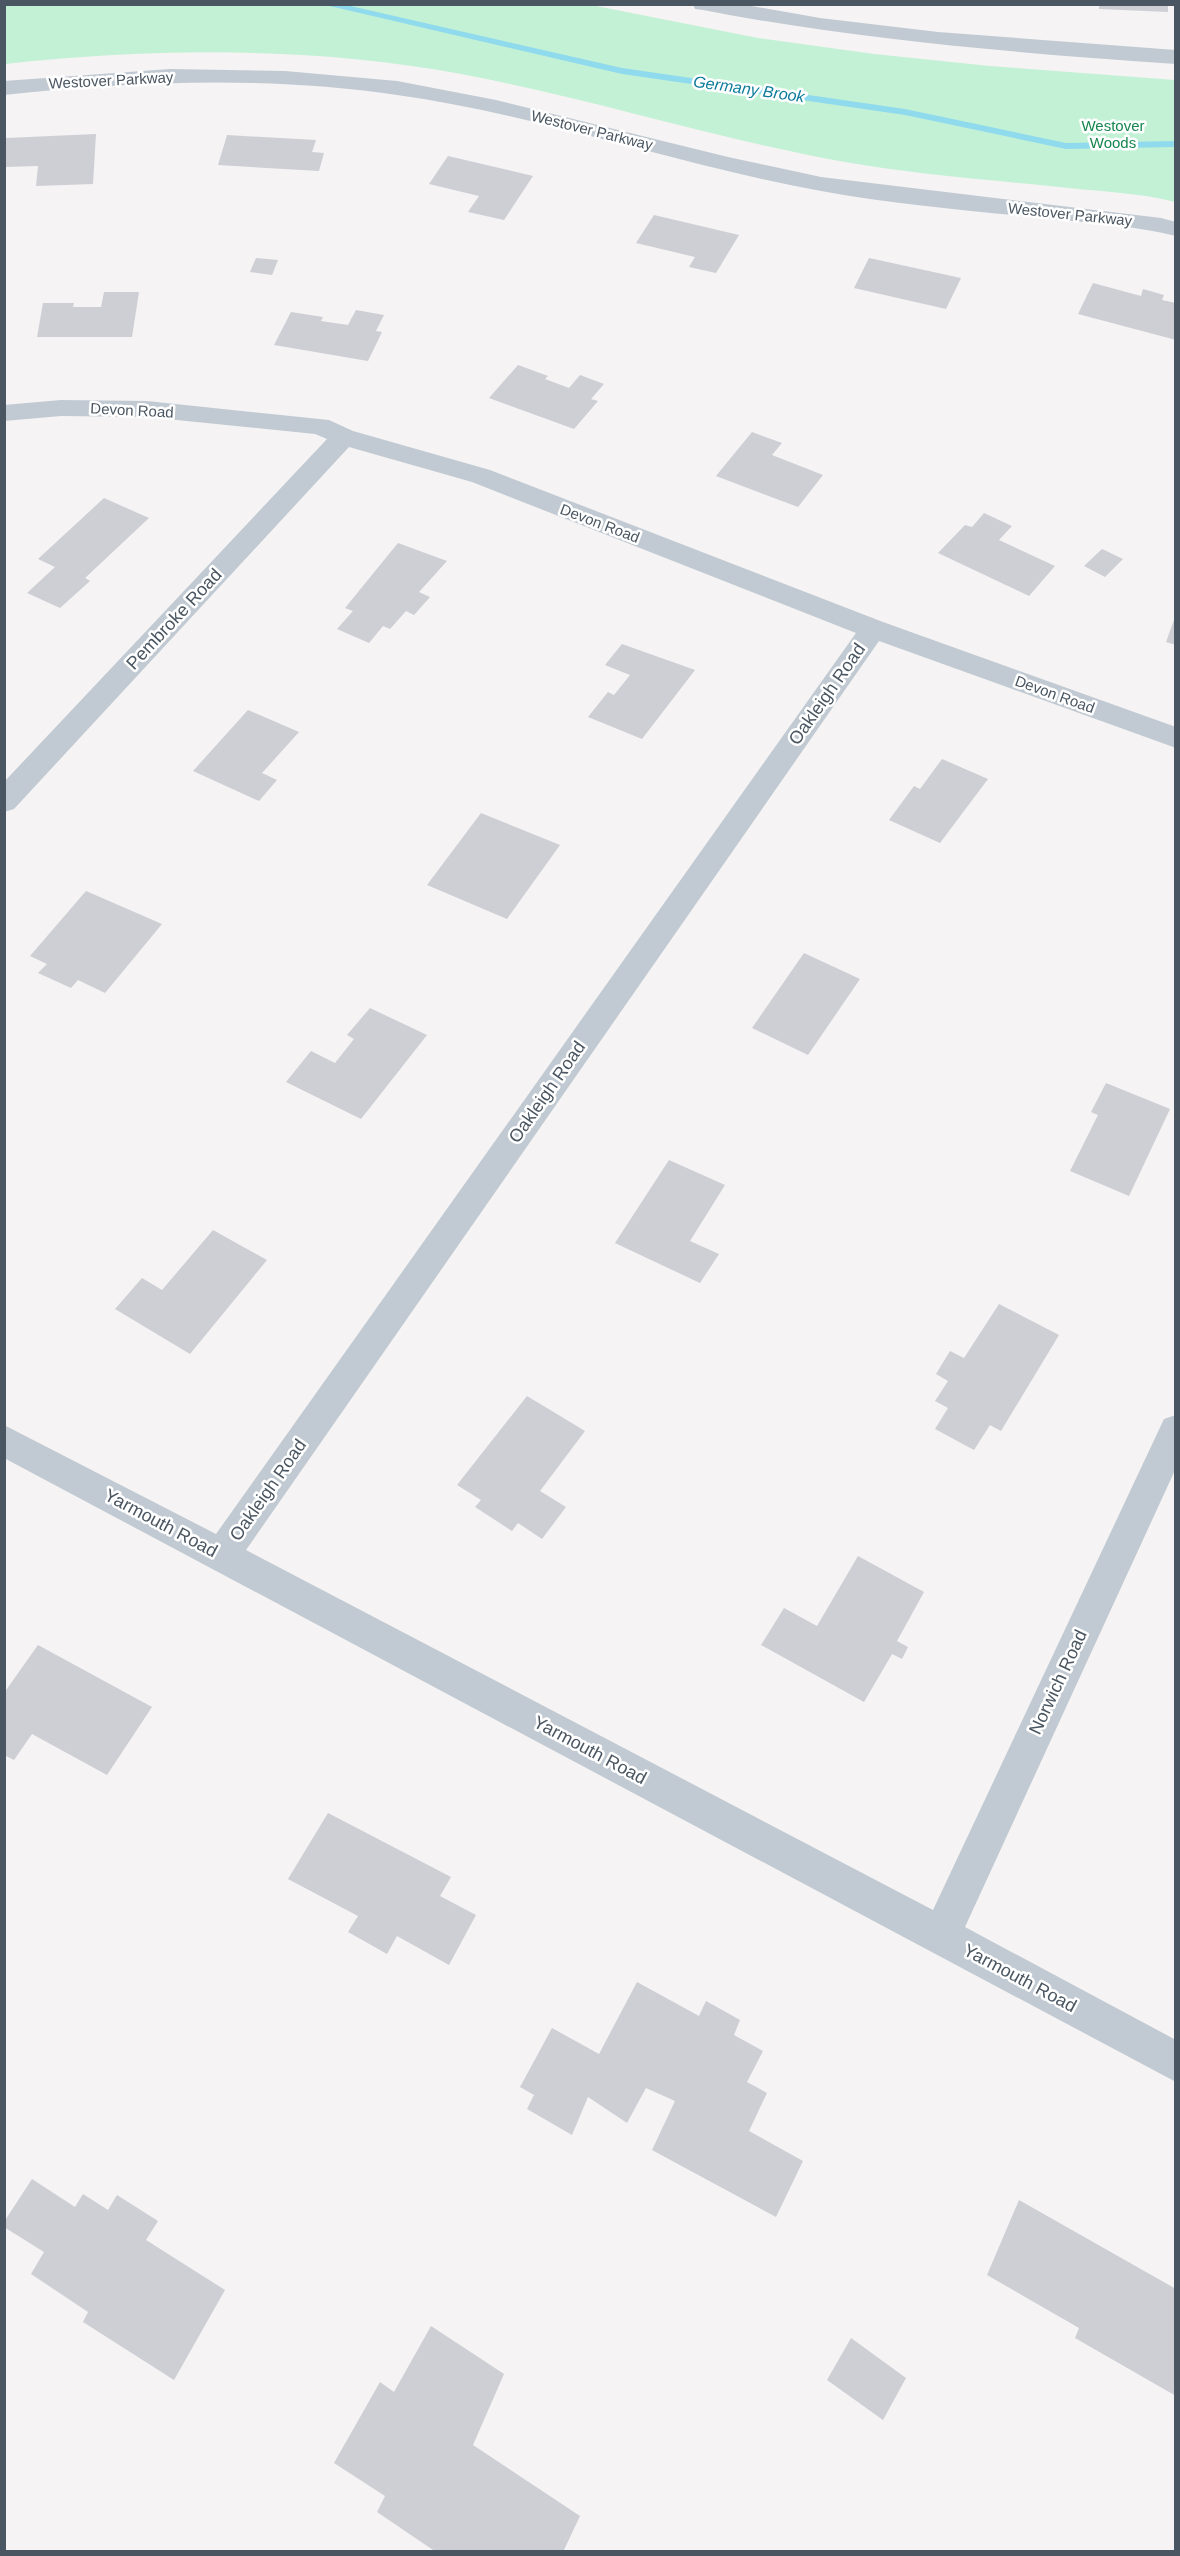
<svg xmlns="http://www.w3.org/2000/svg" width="1180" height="2556" font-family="Arial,sans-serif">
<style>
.green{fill:#c3f1d5}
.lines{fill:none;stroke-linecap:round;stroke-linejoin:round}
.stream{fill:#90daee;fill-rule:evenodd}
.building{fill:#cdcfd5}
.minor{fill:#c1cad2;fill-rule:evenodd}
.labels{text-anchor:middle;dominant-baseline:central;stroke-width:5;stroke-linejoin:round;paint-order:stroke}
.far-street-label{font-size:15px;fill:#4a5661;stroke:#fff}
.far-park-label{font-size:15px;fill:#17864f;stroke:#fff}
.far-water-label{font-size:16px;font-style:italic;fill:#0c7c9b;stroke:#fff}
.street-label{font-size:18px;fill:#4a5661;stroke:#fff}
</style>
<rect width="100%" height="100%" fill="#f5f3f3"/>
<!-- green -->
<path class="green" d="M4 5H591L758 38 874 54 990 66 1175 80V202C1141 193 1105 192 1069 188 994 180 919 175 845 162 716 139 590 98 461 74 312 46 155 48 5 64Z"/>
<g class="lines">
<!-- stream -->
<polygon class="stream" points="321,4 342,4 622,68 905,109 1066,143 1176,141 1176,147 1066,149 905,115 622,74"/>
</g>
<!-- building -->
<g class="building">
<polygon points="1099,4 1168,4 1168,12 1099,9"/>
<polygon points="96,134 93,184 36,186 38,166 4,167 6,138"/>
<polygon points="227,135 316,140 312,152 324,153 319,171 218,165"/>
<polygon points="448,156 533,176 504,220 468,212 479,196 429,184"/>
<polygon points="654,215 739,235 716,273 689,267 695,257 636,243"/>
<polygon points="256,258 278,260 272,275 250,272"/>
<polygon points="869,258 961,278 946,309 854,288"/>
<polygon points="1093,283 1141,296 1143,289 1164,295 1162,300 1176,303 1176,340 1078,314"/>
<polygon points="104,292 139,292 132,337 37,337 43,303 74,303 73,307 101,307"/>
<polygon points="356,310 384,315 376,331 382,332 368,361 274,345 291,312 323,317 321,321 348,325"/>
<polygon points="518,365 548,376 545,379 569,388 580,375 604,384 591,399 598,401 574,429 489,398"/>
<polygon points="752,432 782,443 772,455 823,475 798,507 716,476"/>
<polygon points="104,498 149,518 85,578 90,581 60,608 27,593 55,567 38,559"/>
<polygon points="984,513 1012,526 999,540 1055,566 1029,596 938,553 965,525 972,527"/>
<polygon points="398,543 447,561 419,592 430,597 414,615 406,611 390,629 383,626 369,643 337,629 353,611 345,608"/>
<polygon points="1102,549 1123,559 1105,577 1084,566"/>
<polygon points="1175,617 1176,617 1176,645 1166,642"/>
<polygon points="622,644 695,670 642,739 588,717 608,692 614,695 630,675 605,665"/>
<polygon points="248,710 299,732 262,773 277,780 259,801 193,771"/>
<polygon points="942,759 988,779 940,843 889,820 914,786 920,789"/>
<polygon points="481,813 560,845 507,919 427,885"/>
<polygon points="86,891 162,924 105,993 78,980 71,988 38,973 47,964 30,956"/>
<polygon points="804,953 860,979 808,1055 752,1028"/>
<polygon points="370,1008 427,1035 361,1119 286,1082 311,1051 335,1063 354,1039 347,1035"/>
<polygon points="1106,1083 1170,1109 1129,1196 1070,1171 1098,1115 1091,1112"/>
<polygon points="669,1160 725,1185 690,1241 719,1254 700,1283 615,1243"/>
<polygon points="213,1230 267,1260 190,1354 115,1309 142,1278 162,1290"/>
<polygon points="999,1304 1059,1335 1001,1431 990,1425 974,1450 935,1429 948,1408 935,1401 948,1381 936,1374 950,1351 964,1358"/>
<polygon points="527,1396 585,1431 540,1491 566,1507 542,1539 518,1523 512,1531 475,1507 481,1500 457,1485"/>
<polygon points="858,1556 924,1592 897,1641 908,1647 902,1659 892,1654 864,1702 761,1645 784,1608 817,1626"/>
<polygon points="38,1645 152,1707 107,1775 32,1734 14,1760 4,1755 4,1693"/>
<polygon points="328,1813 451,1877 440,1896 476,1915 449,1965 397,1936 387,1954 348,1932 358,1916 288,1879"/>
<polygon points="637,1982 699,2016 706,2001 740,2020 734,2035 763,2051 747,2082 767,2093 749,2131 803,2161 776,2217 652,2150 675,2101 646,2088 627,2123 588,2097 572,2135 527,2109 534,2095 520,2087 552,2028 599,2054"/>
<polygon points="32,2179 75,2207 83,2194 108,2210 117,2195 158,2221 146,2240 225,2290 174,2380 83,2322 88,2312 31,2274 44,2252 4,2227 4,2222"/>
<polygon points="1019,2200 1176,2289 1176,2396 1075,2338 1079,2328 987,2275"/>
<polygon points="431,2326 504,2374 473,2445 580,2516 563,2552 436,2552 377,2512 385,2496 334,2463 380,2382 394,2392"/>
<polygon points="851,2338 906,2378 883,2420 827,2380"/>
</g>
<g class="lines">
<!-- minor -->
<g class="minor">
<path d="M693 4H740L820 18 938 32 1176 50V64C1017 53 859 40 703 10L695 9Z"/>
<path d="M170 69 285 71 397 81 496 100 728 157 821 177 1161 218 1176 222V236C1135 226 1093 223 1052 219 975 211 897 205 821 191 678 165 541 115 397 95 267 76 135 81 4 95V81Z"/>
<polygon points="61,400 147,401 329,420 353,431 490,470 883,622 1176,727 1176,748 879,641 246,1550 933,1910 1164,1419 1176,1415 1176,1468 965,1927 1176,2040 1176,2082 4,1458 4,1425 216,1534 856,633 472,482 349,447 14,809 4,812 4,782 327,439 315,434 147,417 61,416 4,421 4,405"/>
</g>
</g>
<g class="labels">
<!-- far-street labels -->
<g class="far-street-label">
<text transform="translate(111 80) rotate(-3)">Westover Parkway</text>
<text transform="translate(592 130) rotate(14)">Westover Parkway</text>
<text transform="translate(1070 214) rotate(6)">Westover Parkway</text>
<text transform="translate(132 410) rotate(3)">Devon Road</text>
<text transform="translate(600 523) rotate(21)">Devon Road</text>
<text transform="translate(1055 694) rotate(20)">Devon Road</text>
</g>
<!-- far-park labels -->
<g class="far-park-label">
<text x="1113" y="125">Westover<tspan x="1113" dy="17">Woods</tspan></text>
</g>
<!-- far-water labels -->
<g class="far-water-label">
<text transform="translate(749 89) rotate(8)">Germany Brook</text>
</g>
<!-- street labels -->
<g class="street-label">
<text transform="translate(174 619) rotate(-47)">Pembroke Road</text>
<text transform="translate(827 694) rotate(-55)">Oakleigh Road</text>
<text transform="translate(547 1092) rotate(-55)">Oakleigh Road</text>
<text transform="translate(268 1490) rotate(-55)">Oakleigh Road</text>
<text transform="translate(161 1523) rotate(28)">Yarmouth Road</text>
<text transform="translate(1058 1682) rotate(-65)">Norwich Road</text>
<text transform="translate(590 1750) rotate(28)">Yarmouth Road</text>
<text transform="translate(1020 1978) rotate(28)">Yarmouth Road</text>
</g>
</g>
<!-- border -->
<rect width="1180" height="2556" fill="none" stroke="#4a5661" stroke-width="12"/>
</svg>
